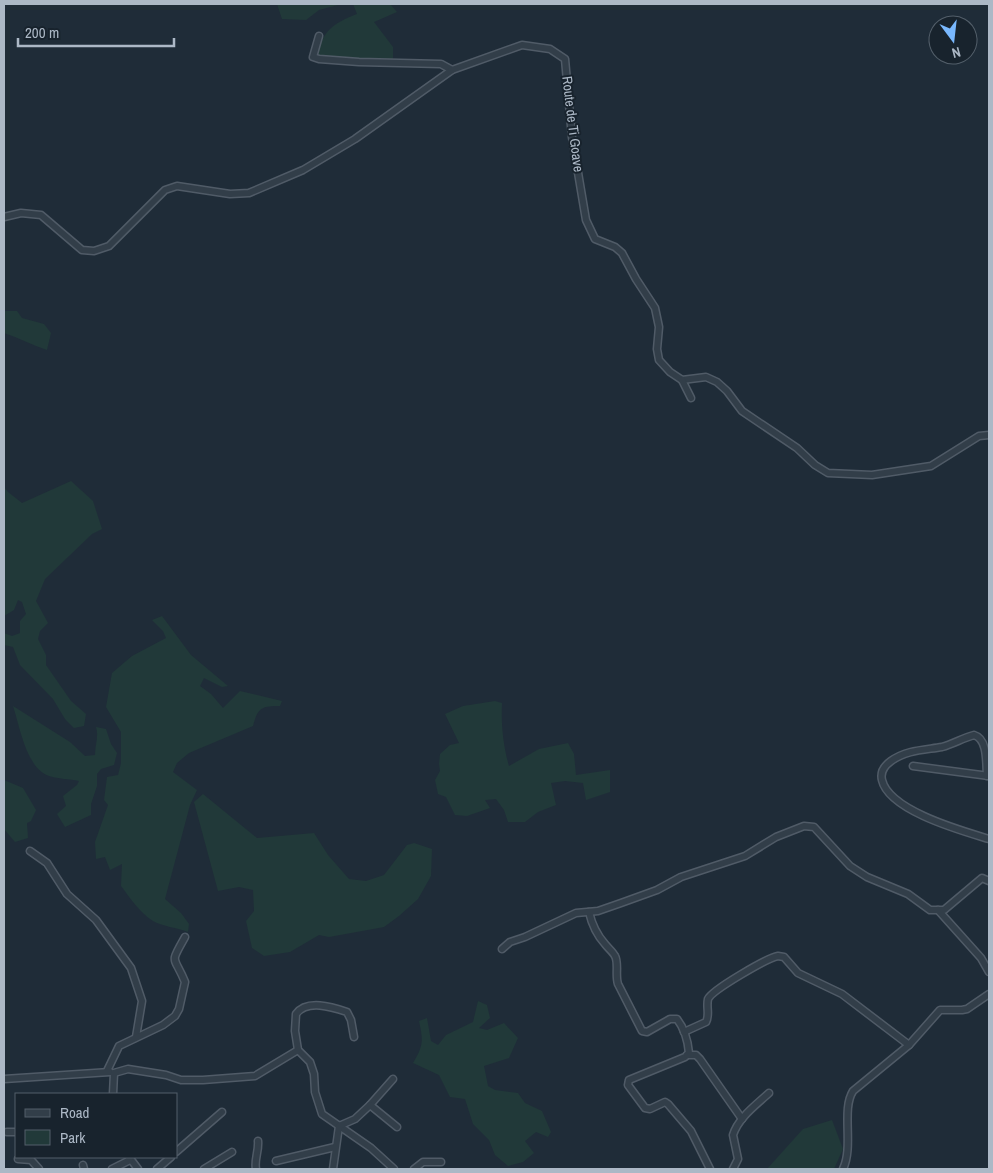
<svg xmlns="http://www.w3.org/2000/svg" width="993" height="1173" font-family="'Archivo Narrow',sans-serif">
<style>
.green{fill:#213939}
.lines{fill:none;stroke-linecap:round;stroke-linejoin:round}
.minor-casing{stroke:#505b67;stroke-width:9}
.minor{stroke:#323e49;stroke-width:6}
.labels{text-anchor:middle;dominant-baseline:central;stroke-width:4;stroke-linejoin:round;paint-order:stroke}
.street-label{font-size:14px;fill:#acb8c6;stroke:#18232d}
</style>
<rect width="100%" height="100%" fill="#1f2c38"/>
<!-- green -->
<g class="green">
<polygon points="277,4 342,4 319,10 306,20 282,19"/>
<path d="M353 4H390L397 12 374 22 393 47V61L317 57C323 30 332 24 357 14Z"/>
<path d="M4 311H17L22 318 44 324 51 333 47 350C32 345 19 338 4 333Z"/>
<polygon points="71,481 93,501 102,529 92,534 45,579 36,601 48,623 40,631 38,639 46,655 46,665 71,701 86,714 84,726 74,728 65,719 53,699 20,665 13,647 4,645 4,633 12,636 20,633 20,621 26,614 22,602 18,600 14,610 4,616 4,487 8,492 22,503"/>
<path d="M162 616 191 655 228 686 222 687 204 678 200 686 211 694 223 708 240 691 282 701 280 706C262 706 258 707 253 726L189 753 177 763 173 772 197 790 190 805 165 899 181 913 189 924 188 932C178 928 161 926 153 921 140 913 130 898 121 886L122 864 110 870 105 857 96 859 95 842 108 805 104 800 107 777 118 775 121 763V732L106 707 112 673 132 656 166 638 163 631 152 620Z"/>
<path d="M495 701 502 703C501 725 503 745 509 766L539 749 568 743 574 754 576 775 610 770V792L586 800 583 783 565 781 551 783 556 805 538 812 525 822H508L504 810 496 799 485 800 490 808 467 816 455 815 446 797 438 794 435 780 440 771 439 764 440 754 450 745 459 743 445 714 463 706Z"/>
<path d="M13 706 70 742 85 756 95 755C95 745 99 736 96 727L106 729 111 744 117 753 114 765 101 769 97 774V786L91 804V815L65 827 57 814 66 806 63 796 77 785 79 781C70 779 58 779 49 776 26 768 20 727 13 706Z"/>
<polygon points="4,780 23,788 36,810 31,821 27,823 28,838 15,842 4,829"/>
<polygon points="203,794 257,838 314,833 328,855 349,879 366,881 384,875 407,845 414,843 432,849 431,876 418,899 399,916 384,927 329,937 319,935 290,952 264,956 252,948 246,921 254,911 253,890 239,887 218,891 194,802"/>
<path d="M478 1001 487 1005 490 1018 479 1028 487 1030 504 1023 518 1038 509 1058 484 1066 488 1086 495 1090 518 1093 525 1103 542 1111 551 1132 548 1137 536 1132 525 1141 534 1153 523 1162 508 1166 495 1155 489 1140 473 1124 465 1099 450 1097 439 1075 413 1063C424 1045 423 1040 419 1021L427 1018 431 1041 438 1045 446 1035 473 1022Z"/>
<polygon points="832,1120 843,1149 834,1169 767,1169 803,1129"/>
</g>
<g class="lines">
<!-- minor casing -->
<g class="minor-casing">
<g id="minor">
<polyline points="319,36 313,57 319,59 359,62 441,64 452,70"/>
<polyline points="4,217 21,213 41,215 82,250 94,251 109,246 165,190 177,186 230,194 249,193 303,170 355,139 452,70 522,45 550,49 565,59 572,137 586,220 595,239 615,247 622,253 636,279 655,308 659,327 657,349 659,360 670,372 682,380 706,377 717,382 727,391 742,411 797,448 815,465 828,473 872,475 931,466 979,436 989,435"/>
<polyline points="682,380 691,398"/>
<polyline points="913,766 989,776"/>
<path d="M987 776C986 763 988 739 974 735 963 738 953 744 942 747 924 750 906 750 891 761 884 766 880 772 882 780 889 811 963 831 989 839"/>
<polyline points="30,851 47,863 67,894 96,920 131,968 142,1001 136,1037"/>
<polyline points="938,910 981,958 989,972"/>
<path d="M589 912C592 925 596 934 605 944 608 948 613 952 615 956 619 963 615 975 618 984L642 1031 647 1032 670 1019H677C684 1028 688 1042 689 1053L685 1057 629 1080 628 1085 645 1108 650 1109 665 1102 668 1104 691 1131 710 1169"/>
<polyline points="502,949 510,942 525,937 576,913 598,911 621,903 657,890 681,877 745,856 776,837 804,826 814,827 850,866 867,877 908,894 930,910 944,910 982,878 989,881"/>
<path d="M684 1032 706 1022C710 1015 706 1007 708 999 712 990 767 958 778 956L784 957 798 973 842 994 909 1045"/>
<path d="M354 1037 351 1020 347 1012C332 1007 307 999 296 1014L295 1031 298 1050 310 1062 314 1074 315 1092 322 1114 371 1148 394 1169"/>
<polyline points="687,1055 696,1055 700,1059 742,1119"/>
<path d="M107 1071 119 1046 163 1025 175 1016 179 1009 185 982C174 955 169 965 185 937"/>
<polyline points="4,1079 110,1072"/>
<polyline points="113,1094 114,1073 128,1069 166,1075 181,1080 203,1080 255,1076 298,1050"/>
<polyline points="370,1105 393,1079"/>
<polyline points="7,1132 16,1132"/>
<polyline points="176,1152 222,1112"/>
<polyline points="129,1157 138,1169"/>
<polyline points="18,1159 31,1160 39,1169"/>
<polyline points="276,1161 335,1147"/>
<polyline points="83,1165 84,1169"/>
<polyline points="112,1169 130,1160"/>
<polyline points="157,1169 171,1157"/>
<polyline points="204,1169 232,1152"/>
<path d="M256 1169C254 1160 259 1151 258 1141"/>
<polyline points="333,1169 339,1126 355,1119 370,1105 397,1127"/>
<polyline points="414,1169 423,1162 441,1162"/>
<path d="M733 1169 738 1159 733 1135C738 1118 756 1105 769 1093"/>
<path d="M843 1169C854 1146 841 1110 853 1091L909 1045 940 1010H962L967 1009 989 994"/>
</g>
</g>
<!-- minor -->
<use href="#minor" class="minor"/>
</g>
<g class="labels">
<!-- street labels -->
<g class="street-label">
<text transform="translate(573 124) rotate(83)">Route de Ti Goave</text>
</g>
</g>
<!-- border -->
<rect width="993" height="1173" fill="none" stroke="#acb8c6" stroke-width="10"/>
<!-- legend -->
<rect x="15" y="1093" width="162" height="65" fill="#18232d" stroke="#535f6a"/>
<rect x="25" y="1109" width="25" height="8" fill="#323e49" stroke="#535f6a"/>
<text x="60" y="1118" font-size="15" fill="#acb8c6">Road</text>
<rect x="25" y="1130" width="25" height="15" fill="#213939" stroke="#535f6a"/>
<text x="60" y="1143" font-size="15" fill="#acb8c6">Park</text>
<!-- north arrow -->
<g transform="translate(953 40) rotate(165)"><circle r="24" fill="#18232d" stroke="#535f6a"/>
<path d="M0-4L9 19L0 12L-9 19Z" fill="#79b8fe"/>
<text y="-8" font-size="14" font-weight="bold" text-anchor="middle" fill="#acb8c6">N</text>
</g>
<!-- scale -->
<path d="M18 38v8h156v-8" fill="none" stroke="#acb8c6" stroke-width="2.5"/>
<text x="25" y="38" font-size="15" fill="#acb8c6" stroke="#18232d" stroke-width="4" paint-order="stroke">200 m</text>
</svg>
